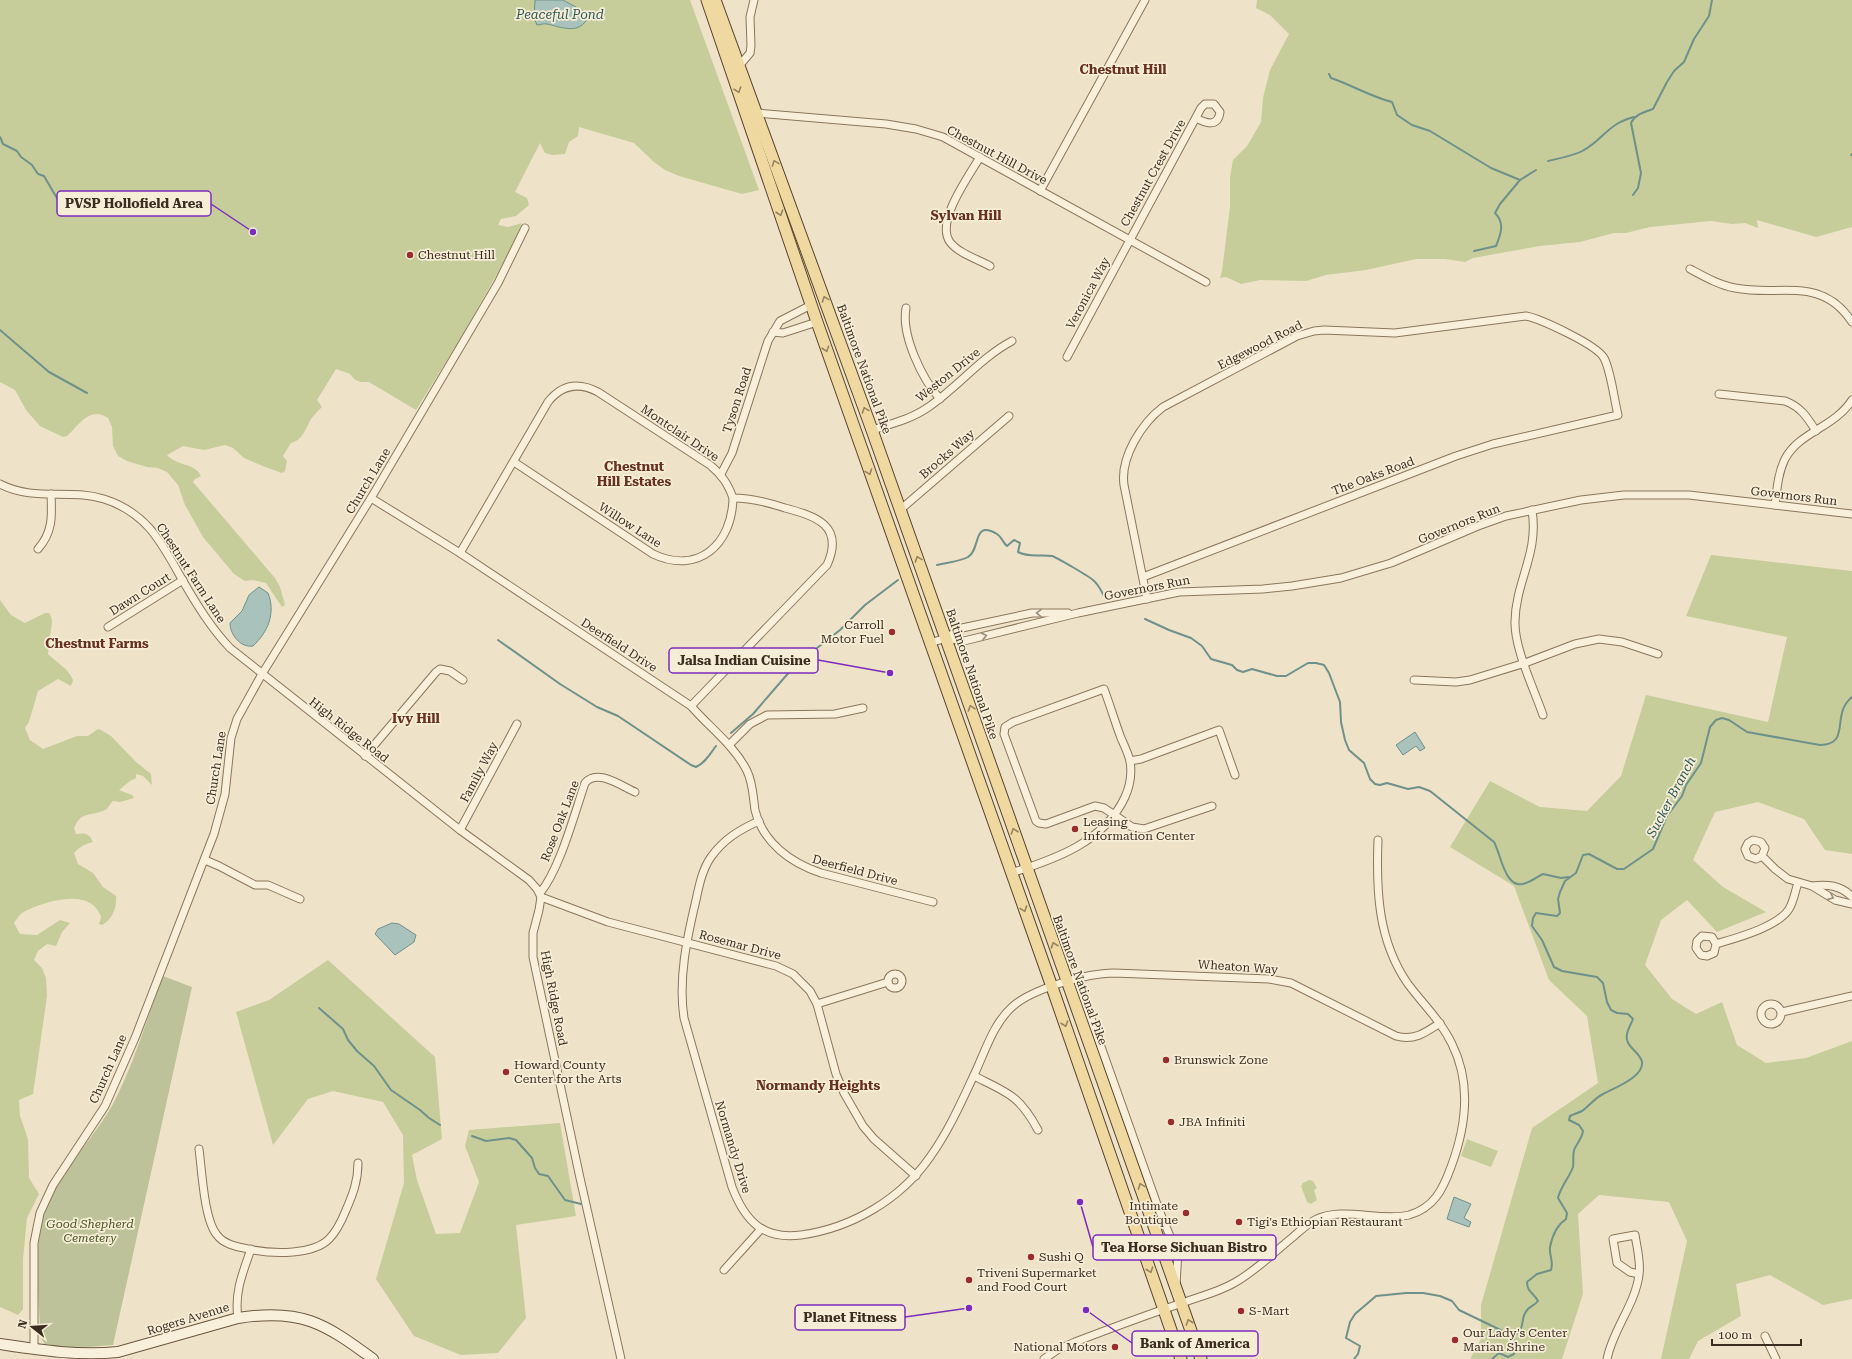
<svg xmlns="http://www.w3.org/2000/svg" width="1852" height="1359" font-family="'Roboto Serif',serif">
<style>
.green{fill:#c6cd9b}
.cemetery{fill:#bdc29a}
.water{fill:#a9c2bb;stroke:#6f9189}
.lines{fill:none;stroke-linecap:round;stroke-linejoin:round}
.stream{stroke:#6f9189;stroke-width:2}
.minor-casing{stroke:#8a765d;stroke-width:9}
.secondary-casing{stroke:#6c5740;stroke-width:12}
.primary-casing{stroke:#594430;stroke-width:13}
.minor{stroke:#f9f0db;stroke-width:7}
.secondary{stroke:#f9f0db;stroke-width:10}
.primary{stroke:#f0d9a1;stroke-width:11}
.oneway{stroke:#968360}
.oneway2{stroke:#9a8e7e}
.poi-dot{fill:#992d2d;stroke:#f6edd7;stroke-width:1.5}
.labels{text-anchor:middle;dominant-baseline:central;stroke-width:3.5;stroke-linejoin:round;paint-order:stroke}
.street-label{font-size:12px;fill:#3b2d20;stroke:#f6edd7}
.poi-label{font-size:12px;fill:#3b2d20;stroke:#f6edd7;text-anchor:start}
.park-label{font-size:12px;font-style:italic;fill:#4a5727;stroke:#f6edd7}
.water-label{font-size:13px;font-style:italic;fill:#305a58;stroke:#f6edd7}
.neighbourhood-label{font-size:13px;font-weight:bold;fill:#673020;stroke:#f6edd7}
.leader{fill:none;stroke:#7b2cbf;stroke-width:1.5}
.callout-dot{fill:#7b2cbf;stroke:#f6edd7;stroke-width:1.5}
.callout{fill:#f6edd7;stroke:#7b2cbf;stroke-width:1.5}
.callout-label{font-size:13px;text-anchor:middle;font-weight:bold;fill:#3b2d20}
</style>
<rect width="100%" height="100%" fill="#eee3c8"/>
<!-- green -->
<g class="green">
<path d="M0 0H690L759 190 742 194 679 176 665 170 654 162 634 143 579 127 578 136 569 142 565 154 552 155 545 153 540 143 515 192 527 198 529 205 516 216 501 219 498 225 508 227 522 223 510 251 459 341 416 410 369 382H360L354 379 350 374 336 369 317 400 322 407C318 411 314 415 311 419 306 428 302 441 291 443L283 456 287 461 285 471 282 473 265 467 244 458 233 448 225 445 204 450 183 446 167 455C177 466 195 463 201 476L195 479 193 482 275 578 280 587 285 605 282 607 266 583 253 580 245 581 234 574 203 537 185 505 178 485 167 472 158 468 147 467 127 461 118 456 113 446 112 427 108 418C90 405 78 426 67 436L63 437 40 426 26 410 15 390 0 382Z"/>
<polygon points="1257,0 1852,0 1852,227 1816,237 1757,220 1758,228 1745,223 1732,224 1711,221 1650,227 1626,233 1614,233 1580,242 1540,246 1473,258 1465,262 1445,259 1416,259 1366,270 1326,275 1306,281 1260,280 1241,284 1226,277 1220,278 1222,271 1230,207 1230,177 1233,160 1247,146 1261,122 1263,98 1270,70 1289,34 1270,15 1256,8"/>
<polygon points="1711,555 1852,571 1852,854 1825,850 1804,819 1758,802 1715,812 1693,860 1723,887 1766,912 1717,932 1687,900 1661,920 1645,965 1672,999 1696,1014 1722,1002 1737,1045 1766,1063 1806,1058 1852,1041 1852,1299 1823,1305 1770,1275 1736,1284 1741,1316 1698,1341 1689,1359 1661,1359 1687,1241 1669,1202 1599,1195 1578,1214 1583,1294 1562,1359 1470,1359 1481,1339 1481,1305 1532,1128 1598,1083 1587,1016 1549,980 1514,886 1450,847 1490,781 1540,807 1587,811 1621,776 1646,695 1768,722 1787,637 1686,616"/>
<path d="M0 600 11 615 25 623 45 613H49C55 620 50 632 49 641 48 645 49 650 48 654 57 663 68 668 73 680L71 686 58 679 38 691 29 722 25 728 30 740 43 749 77 736H88L98 729 101 730 111 736 136 762 151 774 152 785 143 776 136 774V778L130 781 119 790 132 795 134 798 120 802 113 801C109 804 109 808 105 810 90 817 82 810 74 828L76 834C85 833 89 833 93 842 85 844 79 847 74 853L78 864 93 873 103 887 116 896C117 908 112 920 102 925L99 924 101 917C92 890 56 899 37 906 32 908 23 911 20 915 18 917 16 920 14 923L20 934 37 935 60 920 70 923 62 932 56 946 47 944 38 951 34 960 42 968 46 978 47 996 33 1094 19 1100 20 1116 28 1139 29 1178 39 1194 27 1218 23 1259V1309L18 1315 0 1307Z"/>
<polygon points="328,960 435,1057 442,1139 412,1155 417,1180 436,1234 460,1233 479,1182 465,1146 469,1130 560,1123 576,1216 516,1225 526,1318 498,1353 461,1355 414,1336 376,1279 404,1183 403,1135 383,1102 333,1091 308,1099 273,1145 236,1012 269,1000"/>
<polygon points="1467,1139 1498,1151 1491,1167 1461,1156"/>
<polygon points="1309,1180 1313,1181 1317,1188 1314,1190 1317,1200 1311,1204 1307,1202 1301,1186 1303,1183"/>
</g>
<!-- cemetery -->
<path class="cemetery" d="M163 976 192 987 113 1345 75 1348 45 1344 42 1340 40 1330C39 1293 33 1251 44 1215 57 1174 92 1141 113 1104 134 1064 147 1018 163 976Z"/>
<!-- water -->
<g class="water">
<path d="M535 0H563L587 13 588 16C581 36 561 27 547 24 543 23 541 25 537 25L534 18Z"/>
<path d="M259 587 268 593C276 613 268 632 253 646 241 648 230 635 230 623L242 611 249 595Z"/>
<polygon points="1415,732 1425,748 1420,751 1416,746 1403,755 1396,745"/>
<polygon points="392,923 399,924 416,935 414,942 395,955 375,934 378,929"/>
<polygon points="1454,1197 1471,1204 1464,1218 1471,1222 1469,1227 1447,1219"/>
</g>
<g class="lines">
<!-- stream -->
<g class="stream">
<path d="M1329 74 1331 78C1352 85 1371 97 1392 102L1397 115 1412 125 1430 131 1491 168 1520 180"/>
<polyline points="0,137 3,144 17,151 21,157 32,165 38,174 44,176 65,212"/>
<polyline points="1851,155 1852,154"/>
<path d="M1548 161C1557 159 1576 155 1584 150 1604 139 1607 124 1634 117"/>
<path d="M1633 195 1638 188 1641 173 1631 123C1636 114 1644 112 1653 109L1667 82 1674 71 1684 62 1694 39 1709 16 1712 0"/>
<path d="M1474 251 1496 246C1501 234 1505 223 1495 213L1500 204 1520 180 1536 170"/>
<polyline points="0,330 49,372 87,393"/>
<path d="M937 565C945 563 961 561 968 557 981 550 972 519 997 534 1002 537 1003 543 1007 546L1014 540 1020 543 1018 552C1029 558 1041 554 1052 556 1056 557 1090 577 1093 580 1098 584 1101 590 1104 596"/>
<path d="M1145 619 1169 630 1191 638 1202 646 1211 659 1232 665 1237 670 1243 672 1252 669 1277 676H1286L1308 663H1316L1324 665 1329 673 1340 702 1341 722 1345 740 1349 750 1364 763 1370 779 1375 784 1380 785 1387 783 1408 789 1419 787 1430 791 1494 842C1501 854 1505 892 1526 883 1532 881 1537 877 1543 874L1561 878 1569 877"/>
<path d="M498 640 560 684 597 707 618 716 691 765 696 767C705 763 710 754 716 746"/>
<polyline points="731,733 753,714 791,670 803,659 840,630 865,605 898,580"/>
<polyline points="319,1008 343,1029 348,1040 357,1051 374,1066 391,1090 420,1110 429,1118 440,1125"/>
<polyline points="472,1136 486,1141 509,1138 516,1140 532,1158 535,1168 539,1174 548,1176 565,1200 581,1204"/>
<path d="M1354 1359 1358 1354 1360 1346 1346 1338 1350 1322 1355 1314 1376 1296 1406 1293H1423L1440 1296 1452 1301 1459 1310 1513 1336C1528 1328 1518 1319 1528 1309 1531 1306 1535 1305 1538 1301 1534 1293 1527 1292 1527 1282L1537 1274 1551 1270C1554 1261 1549 1256 1550 1247 1552 1237 1557 1225 1566 1219L1567 1213 1558 1198C1561 1186 1569 1178 1573 1167 1574 1161 1572 1153 1575 1148 1578 1142 1582 1138 1583 1131L1579 1125 1569 1120 1570 1116C1574 1114 1578 1113 1582 1111 1589 1106 1595 1098 1603 1094 1614 1088 1644 1077 1642 1062 1640 1051 1624 1047 1627 1034 1628 1029 1631 1024 1633 1019L1628 1014 1617 1013 1611 1010 1607 1002 1603 983 1597 977 1562 971 1554 967 1542 940 1532 926 1533 918 1536 913 1557 916 1560 913 1558 899 1560 892 1565 881 1576 873 1583 855 1589 854 1617 869H1624L1653 849 1667 816 1682 796 1686 785 1701 763 1710 727 1716 720 1722 718 1729 720 1747 732 1820 745C1852 744 1830 715 1852 697"/>
<polyline points="1492,1359 1499,1353 1508,1357 1514,1354 1516,1348 1513,1336"/>
</g>
<!-- minor casing -->
<g class="minor-casing">
<g id="minor">
<polyline points="739,66 750,53 751,46 750,17 754,0"/>
<polyline points="757,113 886,124 916,129 943,137 1206,282"/>
<path d="M980 157C969 176 935 222 950 242 958 253 977 259 990 266"/>
<polyline points="1040,191 1145,0"/>
<path d="M1690 269C1705 277 1719 285 1735 288 1780 297 1821 275 1852 322"/>
<path d="M906 308C901 335 922 379 940 399"/>
<polyline points="773,332 783,333 817,322"/>
<path d="M1067 357 1201 108 1205 104H1214L1220 112C1218 128 1205 123 1196 118"/>
<path d="M1719 394 1785 401C1801 407 1807 417 1816 431"/>
<path d="M872 430C891 424 911 419 927 408 957 388 980 358 1012 341"/>
<path d="M514 462 653 554C698 575 732 545 733 498"/>
<polyline points="721,474 732,453 768,341 780,321 811,305"/>
<path d="M0 484C35 502 68 488 104 499 148 513 162 544 183 581 197 605 211 628 230 648L460 830 529 880 537 889 541 897 539 910 533 933V957L580 1178 621 1359"/>
<path d="M371 498 460 553 691 706C709 727 735 746 747 771 753 783 753 797 755 810 763 843 791 863 821 873L933 902"/>
<path d="M1775 505C1777 489 1778 473 1785 459 1799 432 1835 427 1852 400"/>
<polyline points="900,510 1009,416"/>
<path d="M1532 510C1539 554 1516 580 1515 621 1514 648 1534 689 1543 715"/>
<path d="M38 549C53 532 52 516 51 494"/>
<path d="M460 553 548 402C562 384 579 382 598 392L710 465C722 475 728 484 733 498 751 498 767 502 785 508 815 516 845 525 827 565L691 706"/>
<path d="M1143 577 1456 456 1493 444 1618 415C1614 399 1611 371 1604 358 1597 345 1541 319 1526 316L1395 333 1324 330 1314 331 1297 336 1163 407C1142 423 1120 457 1124 485L1147 599"/>
<polyline points="108,627 183,580"/>
<polyline points="946,638 964,641 1078,613 1179,592 1263,589 1292,586 1341,578 1391,563 1478,526 1506,516 1581,500 1624,495 1689,495 1852,514"/>
<polyline points="930,643 946,638 962,628 1032,613 1068,613"/>
<polyline points="1414,680 1456,682 1470,680 1525,663 1575,644 1599,639 1622,642 1658,654"/>
<polyline points="729,745 750,724 767,715 835,714 863,708"/>
<polyline points="365,756 436,672 440,669 450,671 463,680"/>
<polyline points="1130,761 1141,759 1219,730 1235,775"/>
<path d="M759 821C739 830 724 839 711 857 702 870 699 886 696 900 687 938 678 979 684 1018L732 1187C745 1221 763 1240 801 1235 852 1228 901 1199 930 1157 948 1132 961 1103 974 1075 985 1052 993 1024 1012 1007 1031 989 1088 973 1114 973L1269 979 1291 983 1396 1036C1414 1041 1425 1033 1440 1023"/>
<polyline points="460,830 517,724"/>
<polyline points="1762,856 1756,859 1748,856 1745,849 1748,843 1753,840 1761,842 1765,848 1762,856 1775,869 1788,879 1812,886 1835,900 1852,904"/>
<polyline points="205,860 219,866 255,885 268,885 300,899"/>
<path d="M1011 873C1056 859 1104 842 1125 797 1130 786 1132 773 1130 761 1128 753 1124 745 1121 738 1115 722 1110 705 1104 689L1013 722 1005 727 1004 734 1036 821 1039 823 1046 824 1095 806 1104 808 1132 827 1144 829 1212 806"/>
<path d="M1812 886C1827 884 1841 885 1852 897"/>
<path d="M540 893C560 869 574 815 585 783 597 768 621 786 635 792"/>
<polyline points="541,897 608,922 776,966 793,974 810,991 817,1004 836,1074 844,1093 863,1126 874,1139 916,1176"/>
<path d="M1716 944 1712 937 1702 936 1697 941 1696 948 1701 955 1707 956 1714 953 1716 944C1736 938 1778 927 1789 909 1794 901 1795 891 1798 883"/>
<circle cx="895" cy="981" r="7"/>
<polyline points="1077,979 1159,1210 1172,1241 1178,1251 1176,1285"/>
<circle cx="1771" cy="1014" r="10"/>
<polyline points="817,1004 888,982"/>
<polyline points="1782,1012 1852,996"/>
<path d="M974 1076C1008 1093 1019 1095 1038 1130"/>
<path d="M199 1149C202 1171 204 1220 217 1235 225 1246 241 1247 253 1250 274 1254 313 1255 329 1239 337 1231 342 1220 346 1210 353 1194 358 1181 358 1163"/>
<polyline points="724,1270 761,1229"/>
<path d="M238 1318C234 1293 243 1272 251 1249"/>
<polyline points="1765,1336 1776,1359"/>
<polyline points="34,1349 34,1243 40,1213 53,1185 105,1106 135,1038 214,834 225,794 231,738 237,719 262,674 371,498 498,283 525,228"/>
<path d="M1044 1359 1057 1350 1075 1342C1109 1329 1144 1316 1179 1304 1197 1297 1217 1293 1234 1283 1256 1271 1274 1252 1293 1237 1300 1231 1307 1224 1315 1220 1342 1206 1380 1222 1409 1215 1434 1208 1443 1189 1451 1167 1466 1127 1472 1084 1452 1044 1441 1021 1423 1004 1408 984 1378 941 1376 891 1378 840"/>
<path d="M1607 1359C1613 1329 1635 1305 1639 1275 1641 1262 1637 1248 1635 1235L1613 1239 1617 1263 1630 1272 1639 1274"/>
</g>
</g>
<!-- secondary casing -->
<g class="secondary-casing">
<path id="secondary" d="M0 1344C40 1350 78 1356 118 1352L238 1318C301 1308 324 1323 373 1359"/>
</g>
<!-- primary casing -->
<g class="primary-casing">
<g id="primary">
<polyline points="707,0 817,322 1052,987 1181,1359"/>
<polyline points="715,0 872,430 1201,1359"/>
</g>
</g>
<!-- minor -->
<use href="#minor" class="minor"/>
<!-- secondary -->
<use href="#secondary" class="secondary"/>
<!-- primary -->
<use href="#primary" class="primary"/>
</g>
<!-- one-way arrows -->
<defs><path id="oneway-chevron" d="M-2-3.5L2.5 0L-2 3.5" fill="none" stroke-width="1.6" stroke-linecap="round" stroke-linejoin="round"/></defs>
<g class="oneway">
<use href="#oneway-chevron" transform="translate(738 90) rotate(71)"/>
<use href="#oneway-chevron" transform="translate(775 163) rotate(-110)"/>
<use href="#oneway-chevron" transform="translate(780 213) rotate(71)"/>
<use href="#oneway-chevron" transform="translate(825 299) rotate(-110)"/>
<use href="#oneway-chevron" transform="translate(826 349) rotate(71)"/>
<use href="#oneway-chevron" transform="translate(865 410) rotate(-110)"/>
<use href="#oneway-chevron" transform="translate(869 472) rotate(70)"/>
<use href="#oneway-chevron" transform="translate(918 559) rotate(-110)"/>
<use href="#oneway-chevron" transform="translate(971 708) rotate(-109)"/>
<use href="#oneway-chevron" transform="translate(1014 831) rotate(-109)"/>
<use href="#oneway-chevron" transform="translate(1024 909) rotate(70)"/>
<use href="#oneway-chevron" transform="translate(1054 945) rotate(-109)"/>
<use href="#oneway-chevron" transform="translate(1065 1024) rotate(71)"/>
<use href="#oneway-chevron" transform="translate(1141 1186) rotate(-110)"/>
<use href="#oneway-chevron" transform="translate(1150 1270) rotate(71)"/>
<use href="#oneway-chevron" transform="translate(1189 1322) rotate(-109)"/>
</g>
<g class="oneway2">
<use href="#oneway-chevron" transform="translate(1039 613) rotate(-179)"/>
<use href="#oneway-chevron" transform="translate(984 636) rotate(-13)"/>
<use href="#oneway-chevron" transform="translate(1831 897) rotate(24)"/>
</g>
<!-- markers -->
<g class="poi-dot">
<circle cx="410" cy="255" r="4"/>
<circle cx="892" cy="632" r="4"/>
<circle cx="1075" cy="829" r="4"/>
<circle cx="1166" cy="1060" r="4"/>
<circle cx="506" cy="1072" r="4"/>
<circle cx="1171" cy="1122" r="4"/>
<circle cx="1186" cy="1213" r="4"/>
<circle cx="1239" cy="1222" r="4"/>
<circle cx="1031" cy="1257" r="4"/>
<circle cx="969" cy="1280" r="4"/>
<circle cx="1241" cy="1311" r="4"/>
<circle cx="1455" cy="1340" r="4"/>
<circle cx="1115" cy="1347" r="4"/>
</g>
<g class="labels">
<!-- street labels -->
<g class="street-label">
<text transform="translate(997 155) rotate(28)">Chestnut Hill Drive</text>
<text transform="translate(1153 173) rotate(-61)">Chestnut Crest Drive</text>
<text transform="translate(1088 293) rotate(-62)">Veronica Way</text>
<text transform="translate(1260 345) rotate(-27)">Edgewood Road</text>
<text transform="translate(864 369) rotate(70)">Baltimore National Pike</text>
<text transform="translate(948 375) rotate(-39)">Weston Drive</text>
<text transform="translate(737 400) rotate(-72)">Tyson Road</text>
<text transform="translate(680 433) rotate(34)">Montclair Drive</text>
<text transform="translate(947 454) rotate(-41)">Brocks Way</text>
<text transform="translate(1373 476) rotate(-21)">The Oaks Road</text>
<text transform="translate(368 481) rotate(-59)">Church Lane</text>
<text transform="translate(1794 496) rotate(7)">Governors Run</text>
<text transform="translate(1459 524) rotate(-22)">Governors Run</text>
<text transform="translate(630 525) rotate(33)">Willow Lane</text>
<text transform="translate(191 573) rotate(57)">Chestnut Farm Lane</text>
<text transform="translate(1147 588) rotate(-11)">Governors Run</text>
<text transform="translate(140 594) rotate(-32)">Dawn Court</text>
<text transform="translate(619 645) rotate(33)">Deerfield Drive</text>
<text transform="translate(972 674) rotate(71)">Baltimore National Pike</text>
<text transform="translate(349 730) rotate(38)">High Ridge Road</text>
<text transform="translate(216 768) rotate(-81)">Church Lane</text>
<text transform="translate(479 772) rotate(-62)">Family Way</text>
<text transform="translate(560 821) rotate(-69)">Rose Oak Lane</text>
<text transform="translate(855 870) rotate(15)">Deerfield Drive</text>
<text transform="translate(740 945) rotate(15)">Rosemar Drive</text>
<text transform="translate(1238 967) rotate(4)">Wheaton Way</text>
<text transform="translate(1080 980) rotate(70)">Baltimore National Pike</text>
<text transform="translate(554 998) rotate(79)">High Ridge Road</text>
<text transform="translate(108 1069) rotate(-66)">Church Lane</text>
<text transform="translate(733 1147) rotate(73)">Normandy Drive</text>
<text transform="translate(188 1319) rotate(-17)">Rogers Avenue</text>
</g>
<!-- poi labels -->
<g class="poi-label">
<text x="418" y="255">Chestnut Hill</text>
<text x="884" y="625" text-anchor="end">Carroll<tspan x="884" dy="14">Motor Fuel</tspan></text>
<text x="1083" y="822">Leasing<tspan x="1083" dy="14">Information Center</tspan></text>
<text x="1174" y="1060">Brunswick Zone</text>
<text x="514" y="1065">Howard County<tspan x="514" dy="14">Center for the Arts</tspan></text>
<text x="1179" y="1122">JBA Infiniti</text>
<text x="1178" y="1206" text-anchor="end">Intimate<tspan x="1178" dy="14">Boutique</tspan></text>
<text x="1247" y="1222">Tigi's Ethiopian Restaurant</text>
<text x="1039" y="1257">Sushi Q</text>
<text x="977" y="1273">Triveni Supermarket<tspan x="977" dy="14">and Food Court</tspan></text>
<text x="1249" y="1311">S-Mart</text>
<text x="1463" y="1333">Our Lady's Center<tspan x="1463" dy="14">Marian Shrine</tspan></text>
<text x="1107" y="1347" text-anchor="end">National Motors</text>
</g>
<!-- park labels -->
<g class="park-label">
<text x="90" y="1224">Good Shepherd<tspan x="90" dy="14">Cemetery</tspan></text>
</g>
<!-- water labels -->
<g class="water-label">
<text x="560" y="14">Peaceful Pond</text>
<text transform="translate(1671 797) rotate(-62)">Sucker Branch</text>
</g>
<!-- neighbourhood labels -->
<g class="neighbourhood-label">
<text x="1123" y="69">Chestnut Hill</text>
<text x="966" y="215">Sylvan Hill</text>
<text x="634" y="466">Chestnut<tspan x="634" dy="15">Hill Estates</tspan></text>
<text x="97" y="643">Chestnut Farms</text>
<text x="416" y="718">Ivy Hill</text>
<text x="818" y="1085">Normandy Heights</text>
</g>
</g>
<!-- callouts -->
<path class="leader" d="M253 232L211 204M890 673L818 660M1080 1202L1093 1247M969 1308L905 1317M1086 1310L1132 1343"/>
<g class="callout-dot">
<circle cx="253" cy="232" r="4"/>
<circle cx="890" cy="673" r="4"/>
<circle cx="1080" cy="1202" r="4"/>
<circle cx="969" cy="1308" r="4"/>
<circle cx="1086" cy="1310" r="4"/>
</g>
<g class="callout">
<rect x="57" y="191" width="154" height="25" rx="4"/>
<rect x="669" y="648" width="149" height="25" rx="4"/>
<rect x="1093" y="1235" width="183" height="25" rx="4"/>
<rect x="795" y="1305" width="110" height="25" rx="4"/>
<rect x="1132" y="1331" width="126" height="25" rx="4"/>
</g>
<g class="callout-label">
<text x="134" y="208">PVSP Hollofield Area</text>
<text x="744" y="665">Jalsa Indian Cuisine</text>
<text x="1184" y="1252">Tea Horse Sichuan Bistro</text>
<text x="850" y="1322">Planet Fitness</text>
<text x="1195" y="1348">Bank of America</text>
</g>
<!-- north arrow -->
<g transform="translate(32 1327) rotate(287)" stroke="#f6edd7" stroke-width="3" paint-order="stroke">
<path d="M0-3L7 15L0 10L-7 15Z" fill="#3b2d20"/>
<text y="-6" font-size="11" font-weight="bold" text-anchor="middle" fill="#3b2d20">N</text>
</g>
<!-- scale -->
<path d="M1712 1339v6h89v-6" fill="none" stroke="#3b2d20" stroke-width="2"/>
<text x="1718" y="1339" font-size="12" fill="#3b2d20" stroke="#f6edd7" stroke-width="3" paint-order="stroke">100 m</text>
</svg>
